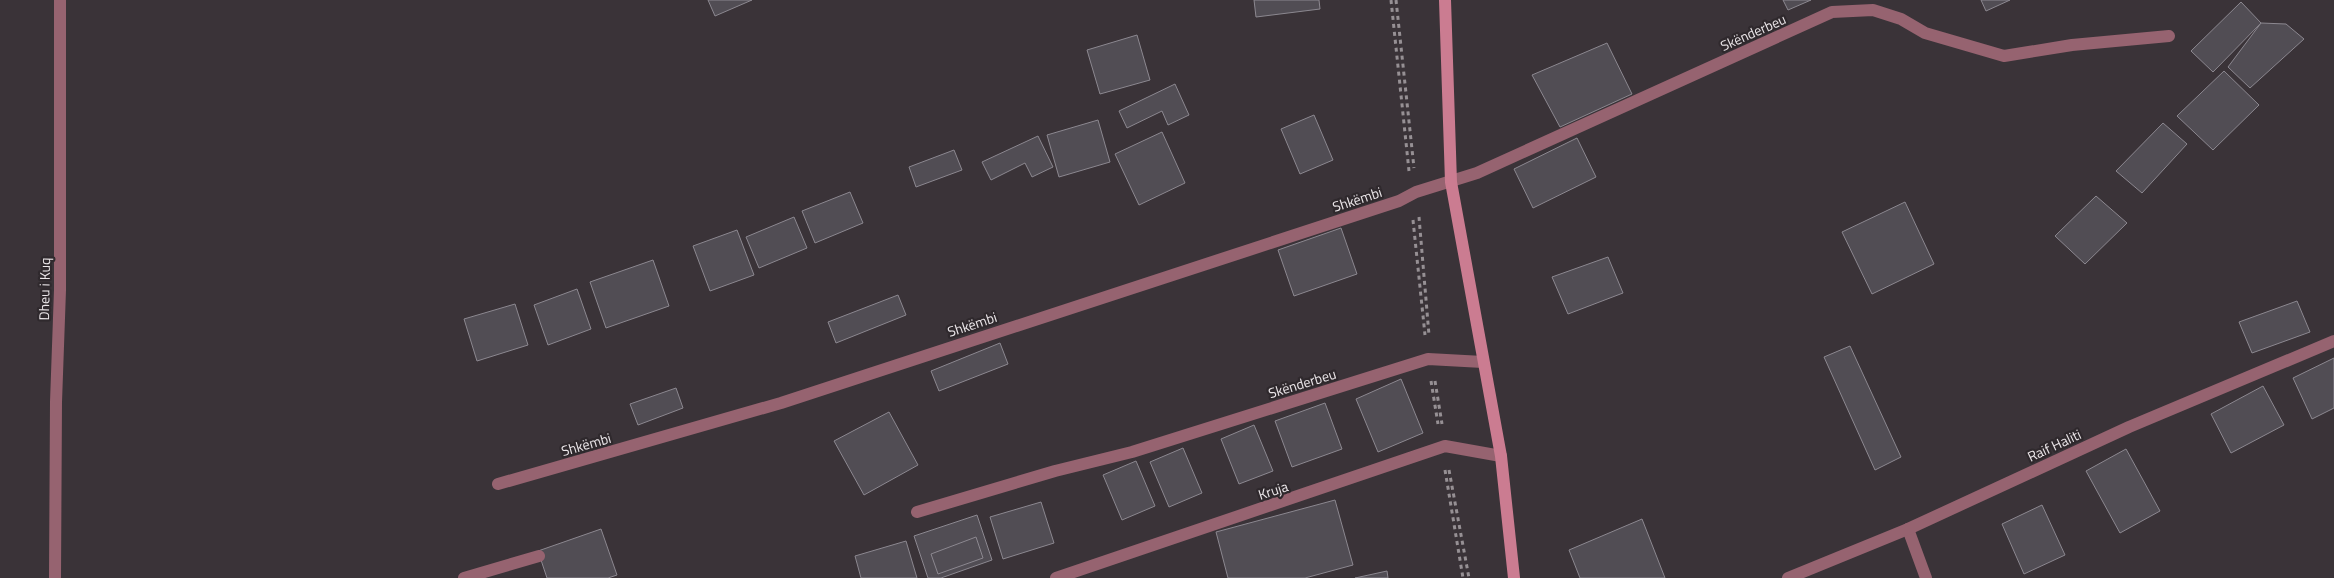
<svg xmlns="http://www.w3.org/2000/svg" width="2334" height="578" font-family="'Titillium Web',sans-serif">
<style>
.building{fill:#514d54;stroke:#8c8890}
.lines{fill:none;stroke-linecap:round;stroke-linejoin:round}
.path{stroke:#969094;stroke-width:3;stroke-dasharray:4 4;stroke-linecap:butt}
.minor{stroke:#966370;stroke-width:12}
.secondary{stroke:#cb7c91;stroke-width:12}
.labels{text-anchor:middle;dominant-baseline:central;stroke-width:4.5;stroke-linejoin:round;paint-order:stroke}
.street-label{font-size:14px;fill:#ece7ea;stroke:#2f292d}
</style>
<rect width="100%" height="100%" fill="#3a3338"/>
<!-- building -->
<g class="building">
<polygon points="708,0 752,0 715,16"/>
<polygon points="1254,0 1319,0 1320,9 1256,17"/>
<polygon points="1783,0 1811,0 1788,10"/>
<polygon points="1981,0 2010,0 1986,11"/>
<polygon points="2241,2 2261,23 2213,72 2191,51"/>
<polygon points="2261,23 2286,24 2304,39 2250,88 2228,67"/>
<polygon points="1137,35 1150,80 1100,94 1087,50"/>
<polygon points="1607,43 1632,94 1560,127 1532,75"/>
<polygon points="2224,71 2259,105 2213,150 2177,116"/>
<polygon points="1175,84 1189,115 1168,125 1162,111 1127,128 1119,111"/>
<polygon points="1314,115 1333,160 1300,174 1281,129"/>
<polygon points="1098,120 1110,162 1059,177 1047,135"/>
<polygon points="2163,123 2187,144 2142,193 2116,171"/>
<polygon points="1162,132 1185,183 1139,205 1115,154"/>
<polygon points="1038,136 1053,167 1032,177 1025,163 991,180 982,162"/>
<polygon points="1577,138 1596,177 1533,208 1514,169"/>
<polygon points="954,150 962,170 916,187 909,167"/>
<polygon points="850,192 863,223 815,243 802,211"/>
<polygon points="2096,196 2127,223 2085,264 2055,236"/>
<polygon points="1905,202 1934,264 1872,294 1842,232"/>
<polygon points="794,217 807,248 759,268 746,237"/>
<polygon points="1341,228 1357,274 1294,296 1278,250"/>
<polygon points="737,230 754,275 710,291 693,246"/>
<polygon points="1608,257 1623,293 1568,314 1552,277"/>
<polygon points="653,260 669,306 606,328 590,282"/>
<polygon points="577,289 591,329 548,345 534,305"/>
<polygon points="898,295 906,315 836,343 828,322"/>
<polygon points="2297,301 2310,332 2252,353 2239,322"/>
<polygon points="515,304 528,345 477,361 464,319"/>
<polygon points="1000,343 1008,364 939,391 931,371"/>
<polygon points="1850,346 1901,457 1875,470 1824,357"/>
<polygon points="2334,358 2334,408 2312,419 2293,378"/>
<polygon points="1401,379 1423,433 1378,452 1356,399"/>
<polygon points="2263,386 2284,425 2231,453 2211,414"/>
<polygon points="676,388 683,408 638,425 630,404"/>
<polygon points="1325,403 1342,449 1292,467 1275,421"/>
<polygon points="889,412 918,465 864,495 834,441"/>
<polygon points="1254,425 1273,471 1239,484 1221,439"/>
<polygon points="1183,448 1202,493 1169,507 1150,462"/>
<polygon points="2126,449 2160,511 2120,533 2086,471"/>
<polygon points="1136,461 1155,506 1122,520 1103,475"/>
<polygon points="1335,500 1353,565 1305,578 1228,578 1216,532"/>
<polygon points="1041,502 1054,543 1003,559 990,517"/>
<polygon points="2042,505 2065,555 2024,574 2002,524"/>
<polygon points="977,515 992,560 941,578 928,578 914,536"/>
<polygon points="1642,519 1665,578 1580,578 1569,550"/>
<polygon points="601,529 617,575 608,578 547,578 538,551"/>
<polygon points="976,537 983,558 938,574 931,554"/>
<polygon points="906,541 917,578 861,578 855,556"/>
<polygon points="1387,571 1388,578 1355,578"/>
</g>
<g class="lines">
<!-- path -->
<g class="path">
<polyline points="1391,0 1409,171"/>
<polyline points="1396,0 1414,168"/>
<polyline points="1419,217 1429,335"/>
<polyline points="1413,220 1425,335"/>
<polyline points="1431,381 1438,424"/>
<polyline points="1435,381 1442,424"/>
<polyline points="1445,470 1463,578"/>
<polyline points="1449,470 1469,578"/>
</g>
<!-- minor -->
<g class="minor">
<polyline points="498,484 781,403 1399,201 1416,192 1477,173 1832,12 1873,10 1901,19 1925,33 2004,56 2072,45 2169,36"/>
<polyline points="917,512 1055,471 1132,452 1428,359 1483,362"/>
<polyline points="1908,529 1926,578"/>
<polyline points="55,578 56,402 60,290 60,0"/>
<polyline points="464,578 539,556"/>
<polyline points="1056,578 1445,446 1501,456"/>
<polyline points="1788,578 1908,529 2129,427 2334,341"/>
</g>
<!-- secondary -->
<polyline class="secondary" points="1445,0 1451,182 1501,456 1514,578"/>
</g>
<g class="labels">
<!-- street labels -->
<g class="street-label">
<text transform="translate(1753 32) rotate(-24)">Skënderbeu</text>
<text transform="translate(1357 199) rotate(-18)">Shkëmbi</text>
<text transform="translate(44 289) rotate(-89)">Dheu i Kuq</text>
<text transform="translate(972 324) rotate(-18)">Shkëmbi</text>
<text transform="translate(1302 383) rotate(-17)">Skënderbeu</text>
<text transform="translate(586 444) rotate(-16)">Shkëmbi</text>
<text transform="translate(2054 445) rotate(-25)">Raif Haliti</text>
<text transform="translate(1273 490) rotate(-18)">Kruja</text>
</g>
</g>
</svg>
